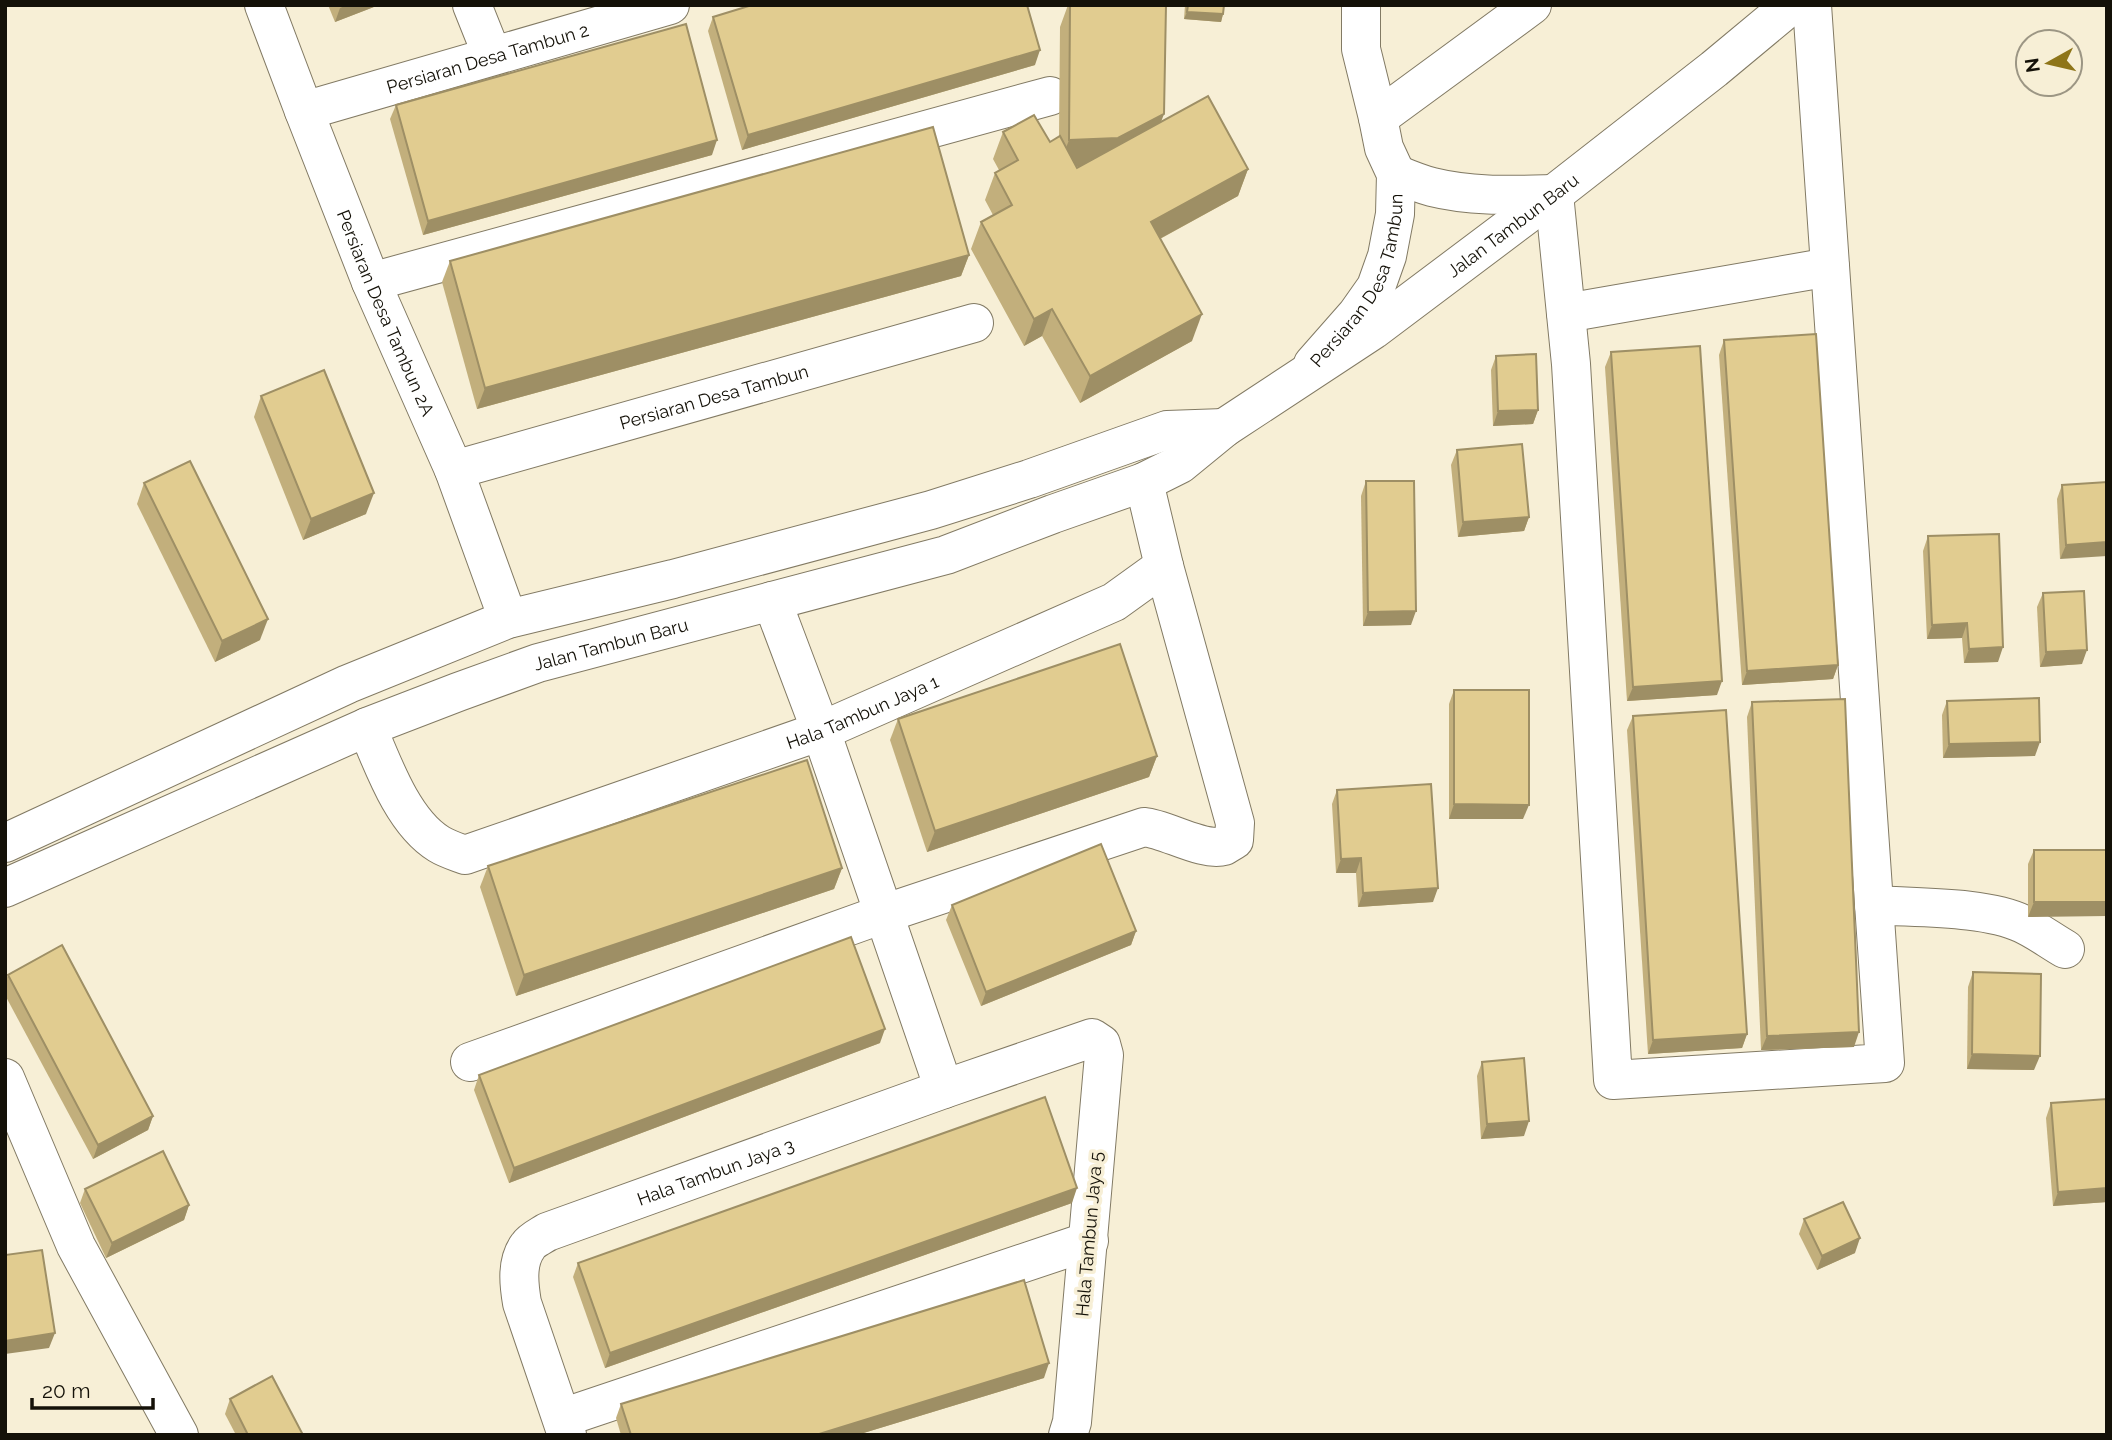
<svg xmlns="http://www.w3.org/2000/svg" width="2112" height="1440" font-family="Raleway,sans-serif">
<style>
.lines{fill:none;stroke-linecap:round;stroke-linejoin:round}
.minor-casing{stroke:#827a64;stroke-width:40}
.major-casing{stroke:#827a64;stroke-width:40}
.minor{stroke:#fff;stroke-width:38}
.major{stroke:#fff;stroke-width:38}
.wall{fill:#c2af7c}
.shaded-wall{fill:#9e8f65}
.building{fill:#e1cc90;stroke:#9e8f65;stroke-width:2}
.labels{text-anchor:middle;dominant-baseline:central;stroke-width:7;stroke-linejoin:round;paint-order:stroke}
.street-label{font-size:18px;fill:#141108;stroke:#f7efd6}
</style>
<rect width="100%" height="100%" fill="#f7efd6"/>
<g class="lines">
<!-- minor casing -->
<g class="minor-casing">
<g id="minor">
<path id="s1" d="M264 5 304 111 371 282 454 470 508 619"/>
<polyline points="472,5 492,55"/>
<path id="s2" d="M304 111 670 5"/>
<polyline points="1378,118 1532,5"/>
<path d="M1396 174C1408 179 1420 184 1432 187 1472 197 1513 195 1554 194L1571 364 1613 1080 1885 1063 1812 5"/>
<polyline points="371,282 1050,96"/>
<polyline points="1566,313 1830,267"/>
<path id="s3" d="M1313 364 1357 314 1376 287 1387 256 1395 214 1396 174 1384 148 1378 118 1361 49V5"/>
<path id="s4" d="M454 470 974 323"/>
<polyline points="772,601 821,731 944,1089"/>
<path id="s5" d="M367 727C383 765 403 822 439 844 447 849 457 852 465 855L821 731 1114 602 1164 566 1144 482"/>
<path d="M1874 905C1916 908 1986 906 2023 924 2038 931 2051 941 2065 949"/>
<path d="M470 1062 883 914 1144 827C1166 829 1203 852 1224 846 1227 844 1230 842 1234 840L1235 823 1164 566"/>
<polyline points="5,1078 76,1246 179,1435"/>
<polyline points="562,1418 1089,1241"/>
<path id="s6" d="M567 1435 522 1303C519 1285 516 1262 528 1246 532 1240 541 1236 547 1232L944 1089 1092 1038 1101 1044 1104 1055 1072 1422 1068 1435"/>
</g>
</g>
<!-- major casing -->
<g class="major-casing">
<g id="major">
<polyline points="5,843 348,684 508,619 673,579 931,510 1029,479 1167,430 1224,428"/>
<path id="s7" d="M5 888 367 727 458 692 538 663 946 555 1053 514 1144 482 1180 464 1224 428 1373 330 1554 194 1714 69 1791 5"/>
</g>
</g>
<!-- minor -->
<use href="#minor" class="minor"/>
<!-- major -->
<use href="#major" class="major"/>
</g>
<!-- wall -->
<g class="wall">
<polygon points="328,5 379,5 335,22"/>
<polygon points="1068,5 1166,5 1161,122 1248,169 1238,196 1160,239 1192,341 1080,403 1042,336 1024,346 971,249 981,222 993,215 985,200 995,173 999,170 993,159 1003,132 1050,142 1059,137 1060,27"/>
<polygon points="1185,5 1224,5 1223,14 1221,22 1184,19"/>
<polygon points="713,17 1035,65 742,150 708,31"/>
<polygon points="396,105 712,155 423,235 390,119"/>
<polygon points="969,255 961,276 477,409 442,282 450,261"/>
<polygon points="1724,340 1838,665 1833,679 1742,685 1719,355"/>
<polygon points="1611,352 1717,695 1627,701 1605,367"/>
<polygon points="1496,356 1538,410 1533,424 1493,426 1491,370"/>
<polygon points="261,396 366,514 303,540 254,417"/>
<polygon points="1457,450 1529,517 1524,531 1458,537 1451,465"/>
<polygon points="1366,481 1411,625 1363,626 1361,496"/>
<polygon points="2107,482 2060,559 2057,499 2062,485"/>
<polygon points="144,483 260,640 215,662 137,504"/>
<polygon points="1928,536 1998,662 1964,663 1962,638 1927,639 1923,551"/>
<polygon points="2043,593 2082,664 2040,667 2037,607"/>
<polygon points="1454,690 1523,819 1449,819 1449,704"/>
<polygon points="1947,701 2035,756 1943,758 1942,715"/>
<polygon points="1752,702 1854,1047 1761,1050 1747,717"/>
<polygon points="1633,716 1747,1034 1742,1048 1648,1054 1627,730"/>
<polygon points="898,719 1157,756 1149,777 927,852 890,740"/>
<polygon points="1337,790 1433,902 1358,907 1356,873 1336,873 1332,804"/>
<polygon points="2034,850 2107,850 2028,917 2028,864"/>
<polygon points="488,866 842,868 834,889 516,996 480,887"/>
<polygon points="952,905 1136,931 1131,945 981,1006 946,920"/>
<polygon points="1973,972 2034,1070 1967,1069 1968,987"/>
<polygon points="8,975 153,1116 148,1130 93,1159 5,995 5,982"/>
<polygon points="880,1043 509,1183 474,1090 479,1075"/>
<polygon points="1482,1062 1524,1136 1481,1139 1477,1076"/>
<polygon points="2107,1099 2107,1202 2053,1206 2046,1118 2051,1103"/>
<polygon points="85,1189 189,1205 184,1220 106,1258 80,1203"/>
<polygon points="1072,1203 605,1368 573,1277 578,1263"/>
<polygon points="1804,1219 1855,1253 1817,1270 1799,1234"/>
<polygon points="1044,1378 857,1435 621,1435 616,1418 621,1404"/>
<polygon points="230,1399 303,1435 236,1435 225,1414"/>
</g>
<!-- shaded-wall -->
<g class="shaded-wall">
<polygon points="347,5 379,5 335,22 340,8"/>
<polygon points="1187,12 1223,14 1221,22 1184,19"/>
<polygon points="1040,50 1035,65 742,150 748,135"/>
<polygon points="1164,114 1154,141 1109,165 1059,167 1069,140"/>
<polygon points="717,140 712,155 423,235 428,221"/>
<polygon points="1248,169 1238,196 1141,249 1151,222"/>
<polygon points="969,255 961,276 477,409 485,388"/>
<polygon points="1052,309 1042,336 1024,346 1034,319"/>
<polygon points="1202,314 1192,341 1080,403 1090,376"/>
<polygon points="1538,410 1533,424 1493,426 1498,411"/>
<polygon points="374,493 366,514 303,540 311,519"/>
<polygon points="1529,517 1524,531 1458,537 1463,522"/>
<polygon points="2107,542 2107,556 2060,559 2066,545"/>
<polygon points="1416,611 1411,625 1363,626 1368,612"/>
<polygon points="268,619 260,640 215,662 222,641"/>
<polygon points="1967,623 1962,638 1927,639 1932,625"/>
<polygon points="2003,647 1998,662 1964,663 1969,649"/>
<polygon points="2087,650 2082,664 2040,667 2046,652"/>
<polygon points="1838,665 1833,679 1742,685 1747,671"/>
<polygon points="1722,681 1717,695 1627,701 1633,687"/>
<polygon points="2040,742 2035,756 1943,758 1949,744"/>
<polygon points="1157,756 1149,777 927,852 935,831"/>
<polygon points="1454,804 1529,805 1523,819 1449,819"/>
<polygon points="1361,858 1356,873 1336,873 1341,859"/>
<polygon points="842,868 834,889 516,996 524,975"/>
<polygon points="1438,888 1433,902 1358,907 1363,893"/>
<polygon points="2034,902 2107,902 2107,916 2028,917"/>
<polygon points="1136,931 1131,945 981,1006 986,992"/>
<polygon points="885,1029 880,1043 509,1183 514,1168"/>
<polygon points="1859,1032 1854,1047 1761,1050 1767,1036"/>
<polygon points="1747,1034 1742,1048 1648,1054 1653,1040"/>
<polygon points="1972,1054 2040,1056 2034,1070 1967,1069"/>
<polygon points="153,1116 148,1130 93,1159 98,1145"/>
<polygon points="1529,1121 1524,1136 1481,1139 1487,1124"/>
<polygon points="1077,1188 1072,1203 605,1368 610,1353"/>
<polygon points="2107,1188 2107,1202 2053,1206 2058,1192"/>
<polygon points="189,1205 184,1220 106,1258 112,1243"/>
<polygon points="1860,1238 1855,1253 1817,1270 1822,1256"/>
<polygon points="55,1333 49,1348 5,1354 5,1341"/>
<polygon points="1049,1363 1044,1378 857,1435 816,1435"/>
</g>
<!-- building -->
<g class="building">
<polygon points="752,5 1027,5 1040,50 748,135 713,17"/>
<polygon points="1070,5 1166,5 1164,114 1118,138 1069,140"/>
<polygon points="1188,5 1224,5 1223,14 1187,12"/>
<polygon points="686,24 717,140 428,221 396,105"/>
<polygon points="1208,96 1248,169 1151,222 1202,314 1090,376 1052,309 1034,319 981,222 1012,205 995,173 1018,160 1003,132 1034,115 1050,142 1060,136 1077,168"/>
<polygon points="933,127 969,255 485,388 450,261"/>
<polygon points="1816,334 1838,665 1747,671 1724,340"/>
<polygon points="1700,346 1722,681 1633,687 1611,352"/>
<polygon points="1536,354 1538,410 1498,411 1496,356"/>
<polygon points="324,370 374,493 311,519 261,396"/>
<polygon points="1522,444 1529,517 1463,522 1457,450"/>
<polygon points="190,461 268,619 222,641 144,483"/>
<polygon points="1366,481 1414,481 1416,611 1368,612"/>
<polygon points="2107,482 2107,542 2066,545 2062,485"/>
<polygon points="1999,534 2003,647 1969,649 1967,623 1932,625 1928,536"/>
<polygon points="2084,591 2087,650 2046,652 2043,593"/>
<polygon points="1120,644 1157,756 935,831 898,719"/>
<polygon points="1454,690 1529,690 1529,805 1454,804"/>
<polygon points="2039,698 2040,742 1949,744 1947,701"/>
<polygon points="1845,699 1859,1032 1767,1036 1752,702"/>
<polygon points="1726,710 1747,1034 1653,1040 1633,716"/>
<polygon points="807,760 842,868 524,975 488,866"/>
<polygon points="1431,784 1438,888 1363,893 1361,858 1341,859 1337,790"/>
<polygon points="1101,844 1136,931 986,992 952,905"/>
<rect x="2034" y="850" width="73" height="52"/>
<polygon points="851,937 885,1029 514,1168 479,1075"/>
<polygon points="62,945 153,1116 98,1145 8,975"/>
<polygon points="1973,972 2041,974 2040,1056 1972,1054"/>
<polygon points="1524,1058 1529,1121 1487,1124 1482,1062"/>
<polygon points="1045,1097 1077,1188 610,1353 578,1263"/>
<polygon points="2107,1099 2107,1188 2058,1192 2051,1103"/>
<polygon points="163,1151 189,1205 112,1243 85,1189"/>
<polygon points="1843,1202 1860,1238 1822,1256 1804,1219"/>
<polygon points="42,1250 55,1333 5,1341 5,1255"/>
<polygon points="1024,1280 1049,1363 816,1435 631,1435 621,1404"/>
<polygon points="272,1376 303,1435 248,1435 230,1399"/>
</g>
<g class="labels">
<!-- street labels -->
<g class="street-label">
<text stroke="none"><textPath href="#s2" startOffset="191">Persiaran Desa Tambun 2</textPath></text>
<text stroke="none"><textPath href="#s7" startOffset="1662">Jalan Tambun Baru</textPath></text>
<text stroke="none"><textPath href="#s3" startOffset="98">Persiaran Desa Tambun</textPath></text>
<text stroke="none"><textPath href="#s1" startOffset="331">Persiaran Desa Tambun 2A</textPath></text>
<text stroke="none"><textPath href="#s4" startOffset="270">Persiaran Desa Tambun</textPath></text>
<text stroke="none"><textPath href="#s7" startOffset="654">Jalan Tambun Baru</textPath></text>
<text stroke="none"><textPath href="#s5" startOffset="590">Hala Tambun Jaya 1</textPath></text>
<text stroke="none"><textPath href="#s6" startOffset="401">Hala Tambun Jaya 3</textPath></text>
<text transform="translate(1089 1234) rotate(-85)">Hala Tambun Jaya 5</text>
</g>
</g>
<!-- border -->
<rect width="2112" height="1440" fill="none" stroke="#141108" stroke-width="14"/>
<!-- north arrow -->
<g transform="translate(2049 63) rotate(262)"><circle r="33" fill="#f7efd6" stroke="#9c9684" stroke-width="2"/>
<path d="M0-5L12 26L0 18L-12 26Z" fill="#8e7519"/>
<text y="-10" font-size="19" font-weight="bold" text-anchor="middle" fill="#141108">N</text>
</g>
<!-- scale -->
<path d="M32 1398v10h121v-10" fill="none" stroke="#141108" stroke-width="3.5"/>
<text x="42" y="1398" font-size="21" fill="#141108" stroke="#f7efd6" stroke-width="5" paint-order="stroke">20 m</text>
</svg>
